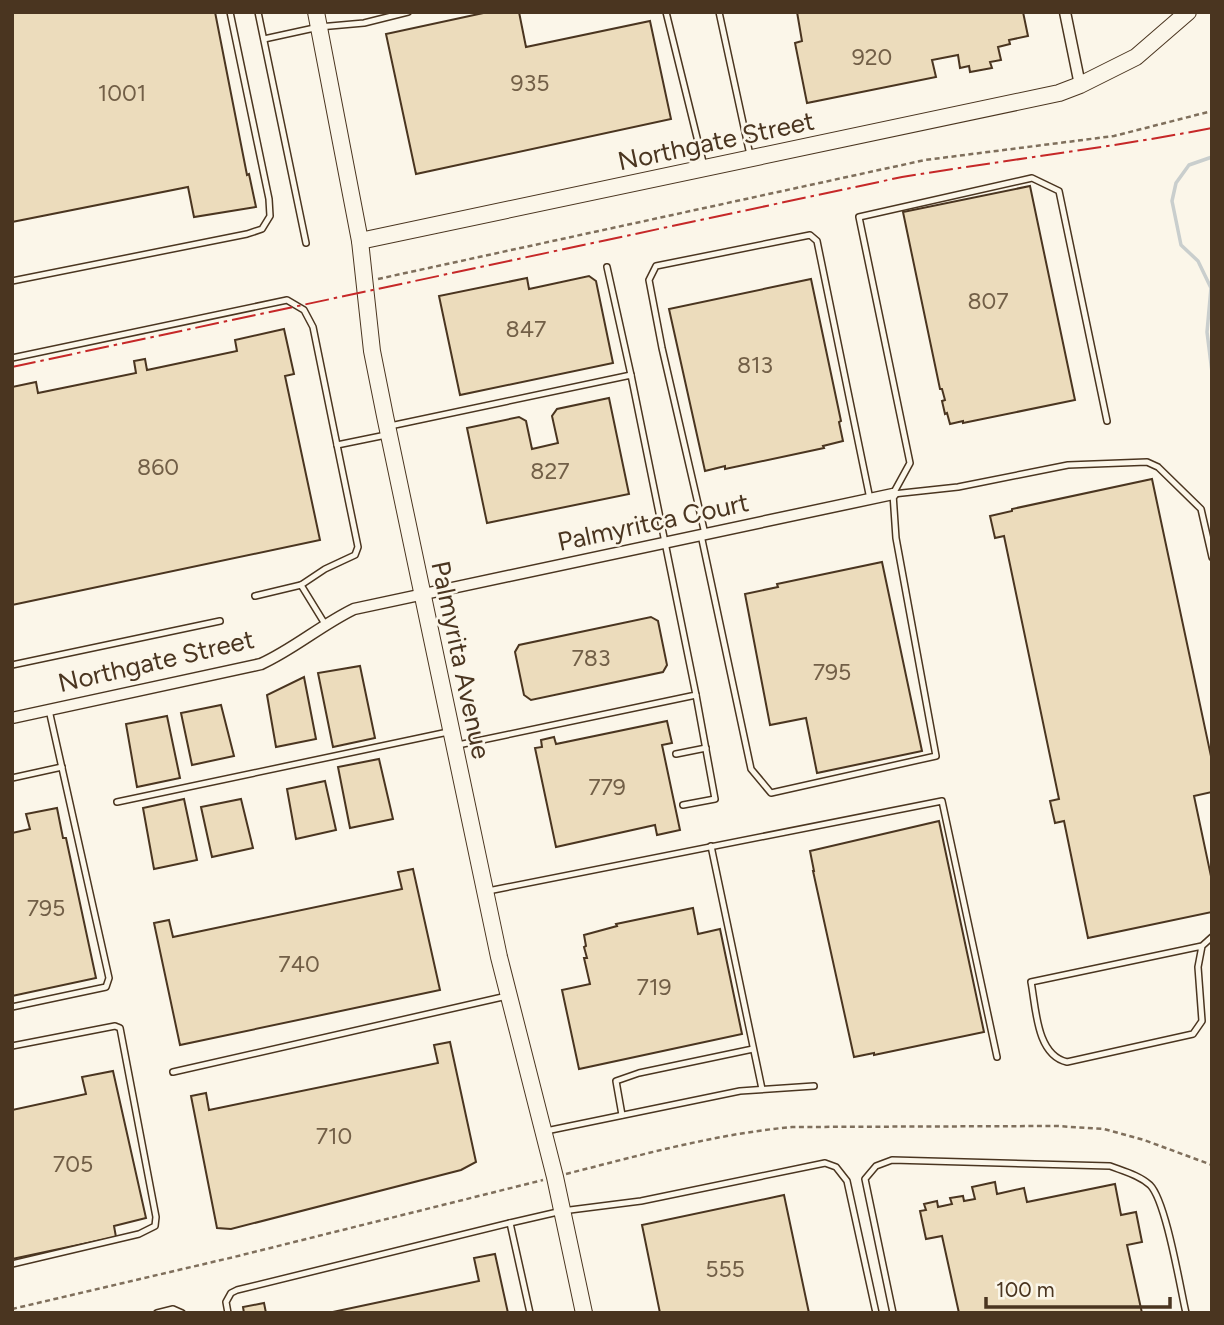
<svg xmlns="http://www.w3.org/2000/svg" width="1224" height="1325" font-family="Figtree,sans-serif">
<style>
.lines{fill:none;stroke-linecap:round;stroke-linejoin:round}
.stream{stroke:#c9cecd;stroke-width:3.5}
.building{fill:#ecdcbc;stroke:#4a3520;stroke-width:2}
.lane-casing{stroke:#4a3520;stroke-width:8}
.street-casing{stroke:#4a3520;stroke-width:13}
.secondary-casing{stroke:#4a3520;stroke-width:18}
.path{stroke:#7f6f5c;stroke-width:2.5;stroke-dasharray:5 3.5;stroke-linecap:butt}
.lane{stroke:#fbf6e9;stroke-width:5}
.street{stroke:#fbf6e9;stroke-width:10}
.secondary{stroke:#fbf6e9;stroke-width:16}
.power{stroke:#c62828;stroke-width:2;stroke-dasharray:24 5 3.5 5;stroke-linecap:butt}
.labels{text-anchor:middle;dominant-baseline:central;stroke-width:5;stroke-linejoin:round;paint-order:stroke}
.number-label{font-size:23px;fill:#725f47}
.street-label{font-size:26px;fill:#4a3520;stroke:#fbf6e9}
</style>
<rect width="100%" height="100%" fill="#fbf6e9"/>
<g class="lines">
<!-- stream -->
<polyline class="stream" points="1212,157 1189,165 1176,183 1172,201 1181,245 1198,261 1211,288 1207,332 1212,372"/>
</g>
<!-- building -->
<g class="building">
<polygon points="12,12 215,12 247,175 249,174 256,207 194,217 188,187 12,222"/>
<polygon points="488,12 519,12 526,47 650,21 671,119 416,174 386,34"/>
<polygon points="797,12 1023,12 1028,36 1009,40 1010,44 998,47 1001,60 990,62 992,68 970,72 969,66 960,68 958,55 932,60 936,77 807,103 795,43 802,41"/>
<polygon points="1030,186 1075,400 963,423 963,421 950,424 947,413 945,414 942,401 945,400 942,389 940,389 903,212"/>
<polygon points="589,276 596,281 613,363 460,395 439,296 527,278 529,289"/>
<polygon points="811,279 841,421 839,422 843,441 823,446 824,448 725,469 725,466 705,471 669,309"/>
<polygon points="284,329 294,374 285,376 320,540 12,605 12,387 36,382 38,393 136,373 134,361 145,359 147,370 237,351 235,340"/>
<polygon points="609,398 629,494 487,523 467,428 519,417 526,421 532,449 558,443 552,416 557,409"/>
<polygon points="1152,479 1212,761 1212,792 1194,796 1212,881 1212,912 1088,938 1064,821 1055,823 1050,801 1059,799 1004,536 995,538 990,516 1012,511 1012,509"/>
<polygon points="882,562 922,751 817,773 806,718 770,725 745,594 778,587 777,584"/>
<polygon points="651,617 658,621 667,665 663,672 531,700 524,695 515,652 519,645"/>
<polygon points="360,666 375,738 333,747 318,673"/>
<polygon points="304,677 316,739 276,747 267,695"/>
<polygon points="221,705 234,756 192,765 181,713"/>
<polygon points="167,716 180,778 137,787 126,724"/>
<polygon points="667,721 672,743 662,745 680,830 657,835 655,825 556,847 535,748 542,747 541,740 554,737 556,744"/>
<polygon points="379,759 393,819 350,828 338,767"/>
<polygon points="325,781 336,830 296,839 287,789"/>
<polygon points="184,799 197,860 154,869 143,808"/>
<polygon points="241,799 253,848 212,857 201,807"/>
<polygon points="57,808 63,838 66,838 96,978 12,996 12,833 30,829 26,814"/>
<polygon points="939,821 984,1032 874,1055 874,1053 854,1057 813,871 814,871 810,851"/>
<polygon points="413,869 440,990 180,1045 154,923 169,920 173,937 402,889 398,872"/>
<polygon points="693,908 698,934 720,929 742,1034 579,1069 562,990 590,984 584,958 587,958 584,947 586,946 584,935 617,926 616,924"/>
<polygon points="450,1042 476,1162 461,1170 231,1229 217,1228 191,1096 206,1093 209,1110 438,1063 434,1045"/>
<polygon points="113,1071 146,1218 114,1226 116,1237 12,1259 12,1110 86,1094 82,1077"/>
<polygon points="995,1182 997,1194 1024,1188 1027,1202 1115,1184 1121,1215 1136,1212 1142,1242 1127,1245 1142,1313 959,1313 942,1236 926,1239 920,1211 926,1210 924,1204 937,1201 938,1207 952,1204 950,1198 963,1196 964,1201 975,1199 972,1187"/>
<polygon points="784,1195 809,1313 660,1313 642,1225"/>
<polygon points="495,1254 508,1313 328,1313 479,1281 474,1258"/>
<polygon points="264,1303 266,1313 244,1313 243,1307"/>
</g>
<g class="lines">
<!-- lane casing -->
<g class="lane-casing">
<g id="lane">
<polyline points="258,12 306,243"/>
<polyline points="666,12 704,166"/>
<polyline points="719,12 750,155"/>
<polyline points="264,39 319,27 364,23 408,12"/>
<polyline points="607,267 631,375"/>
<polyline points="12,281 247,234 262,229 270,216 269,199 230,12"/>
<polyline points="12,358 287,300 304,310 313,327 337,445 386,435"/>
<polyline points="390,426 631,375 696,695 458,745"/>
<polyline points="893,494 958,487 1068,465 1147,462 1158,467 1201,509 1212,557"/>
<polyline points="705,534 662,348 649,280 656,266 810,235 817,241 870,499"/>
<polyline points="701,535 751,769 771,793 936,756 896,538 893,494 910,463 859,217 1032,178 1059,191 1107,421"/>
<polyline points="301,585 325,624"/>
<polyline points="255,596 301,585 325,569 355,555 358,547 337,445"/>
<polyline points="12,665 220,621"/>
<polyline points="676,754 706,748"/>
<polyline points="12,778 62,767"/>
<polyline points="117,802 448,732"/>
<polyline points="683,805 715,799 696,695"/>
<polyline points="711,846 762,1089"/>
<polyline points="488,891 942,801 997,1057"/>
<path d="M1202 946 1198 967 1202 1021 1193 1034 1067 1062C1036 1055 1036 1007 1031 982L1202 946 1212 937"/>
<polyline points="12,1007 106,987 109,978 49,710"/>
<polyline points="12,1046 115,1026 120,1028 156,1217 155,1226 139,1234 12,1264"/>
<polyline points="173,1072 507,996"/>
<polyline points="622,1115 616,1081 639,1073 753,1049"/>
<polyline points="546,1131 740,1091 814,1086"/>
<polyline points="157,1313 173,1309 182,1313"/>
<polyline points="228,1313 226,1302 231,1293 237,1290 510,1223"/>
<polyline points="530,1313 510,1223 562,1211 641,1201 825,1163 836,1167 847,1181 876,1313"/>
<path d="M893 1313 865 1179 876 1166 892 1160 1110 1166C1123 1171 1139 1175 1150 1185 1166 1201 1180 1287 1186 1313"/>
</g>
</g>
<!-- street casing -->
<g class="street-casing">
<g id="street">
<polyline points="1065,12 1080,85"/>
<path d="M12 718 261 664C294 649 321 625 354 609L893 494"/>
</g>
</g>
<!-- secondary casing -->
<g class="secondary-casing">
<g id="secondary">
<polyline points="316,12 360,241 372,351 385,416 499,957 555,1177 584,1313"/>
<polyline points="360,241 1059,93 1080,85 1136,57 1188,12"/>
</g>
</g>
<!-- path -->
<g class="path">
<polyline points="378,279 925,160 1114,136 1212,111"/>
<path d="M566 1174C641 1155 715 1134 792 1127L1057 1126 1104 1129 1144 1140 1212 1165"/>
<polyline points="12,1309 234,1257 543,1180"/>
</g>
<!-- lane -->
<use href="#lane" class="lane"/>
<!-- street -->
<use href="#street" class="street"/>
<!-- secondary -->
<use href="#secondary" class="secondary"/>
<!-- power -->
<path class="power" d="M12 367 902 177C1005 160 1109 148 1212 128"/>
</g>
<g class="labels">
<!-- number labels -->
<g class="number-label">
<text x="872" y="57">920</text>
<text x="530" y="83">935</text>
<text x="122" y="93">1001</text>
<text x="988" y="301">807</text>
<text x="526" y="329">847</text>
<text x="755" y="365">813</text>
<text x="158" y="467">860</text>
<text x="550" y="471">827</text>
<text x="591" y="658">783</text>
<text x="832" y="672">795</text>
<text x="607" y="787">779</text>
<text x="46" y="908">795</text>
<text x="299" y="964">740</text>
<text x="654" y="987">719</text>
<text x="334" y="1136">710</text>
<text x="73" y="1164">705</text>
<text x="725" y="1269">555</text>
</g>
<!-- street labels -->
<g class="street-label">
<text transform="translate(716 141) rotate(-12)">Northgate Street</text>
<text transform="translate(653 522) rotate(-12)">Palmyritca Court</text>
<text transform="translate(461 660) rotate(78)">Palmyrita Avenue</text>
<text transform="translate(156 661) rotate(-13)">Northgate Street</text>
</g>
</g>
<!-- border -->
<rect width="1224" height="1325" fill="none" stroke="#4a3520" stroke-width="28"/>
<!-- scale -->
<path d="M986 1297v10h184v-10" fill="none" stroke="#4a3520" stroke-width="3.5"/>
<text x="996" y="1297" font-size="21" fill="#4a3520" stroke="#fbf6e9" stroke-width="5" paint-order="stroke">100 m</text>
</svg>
